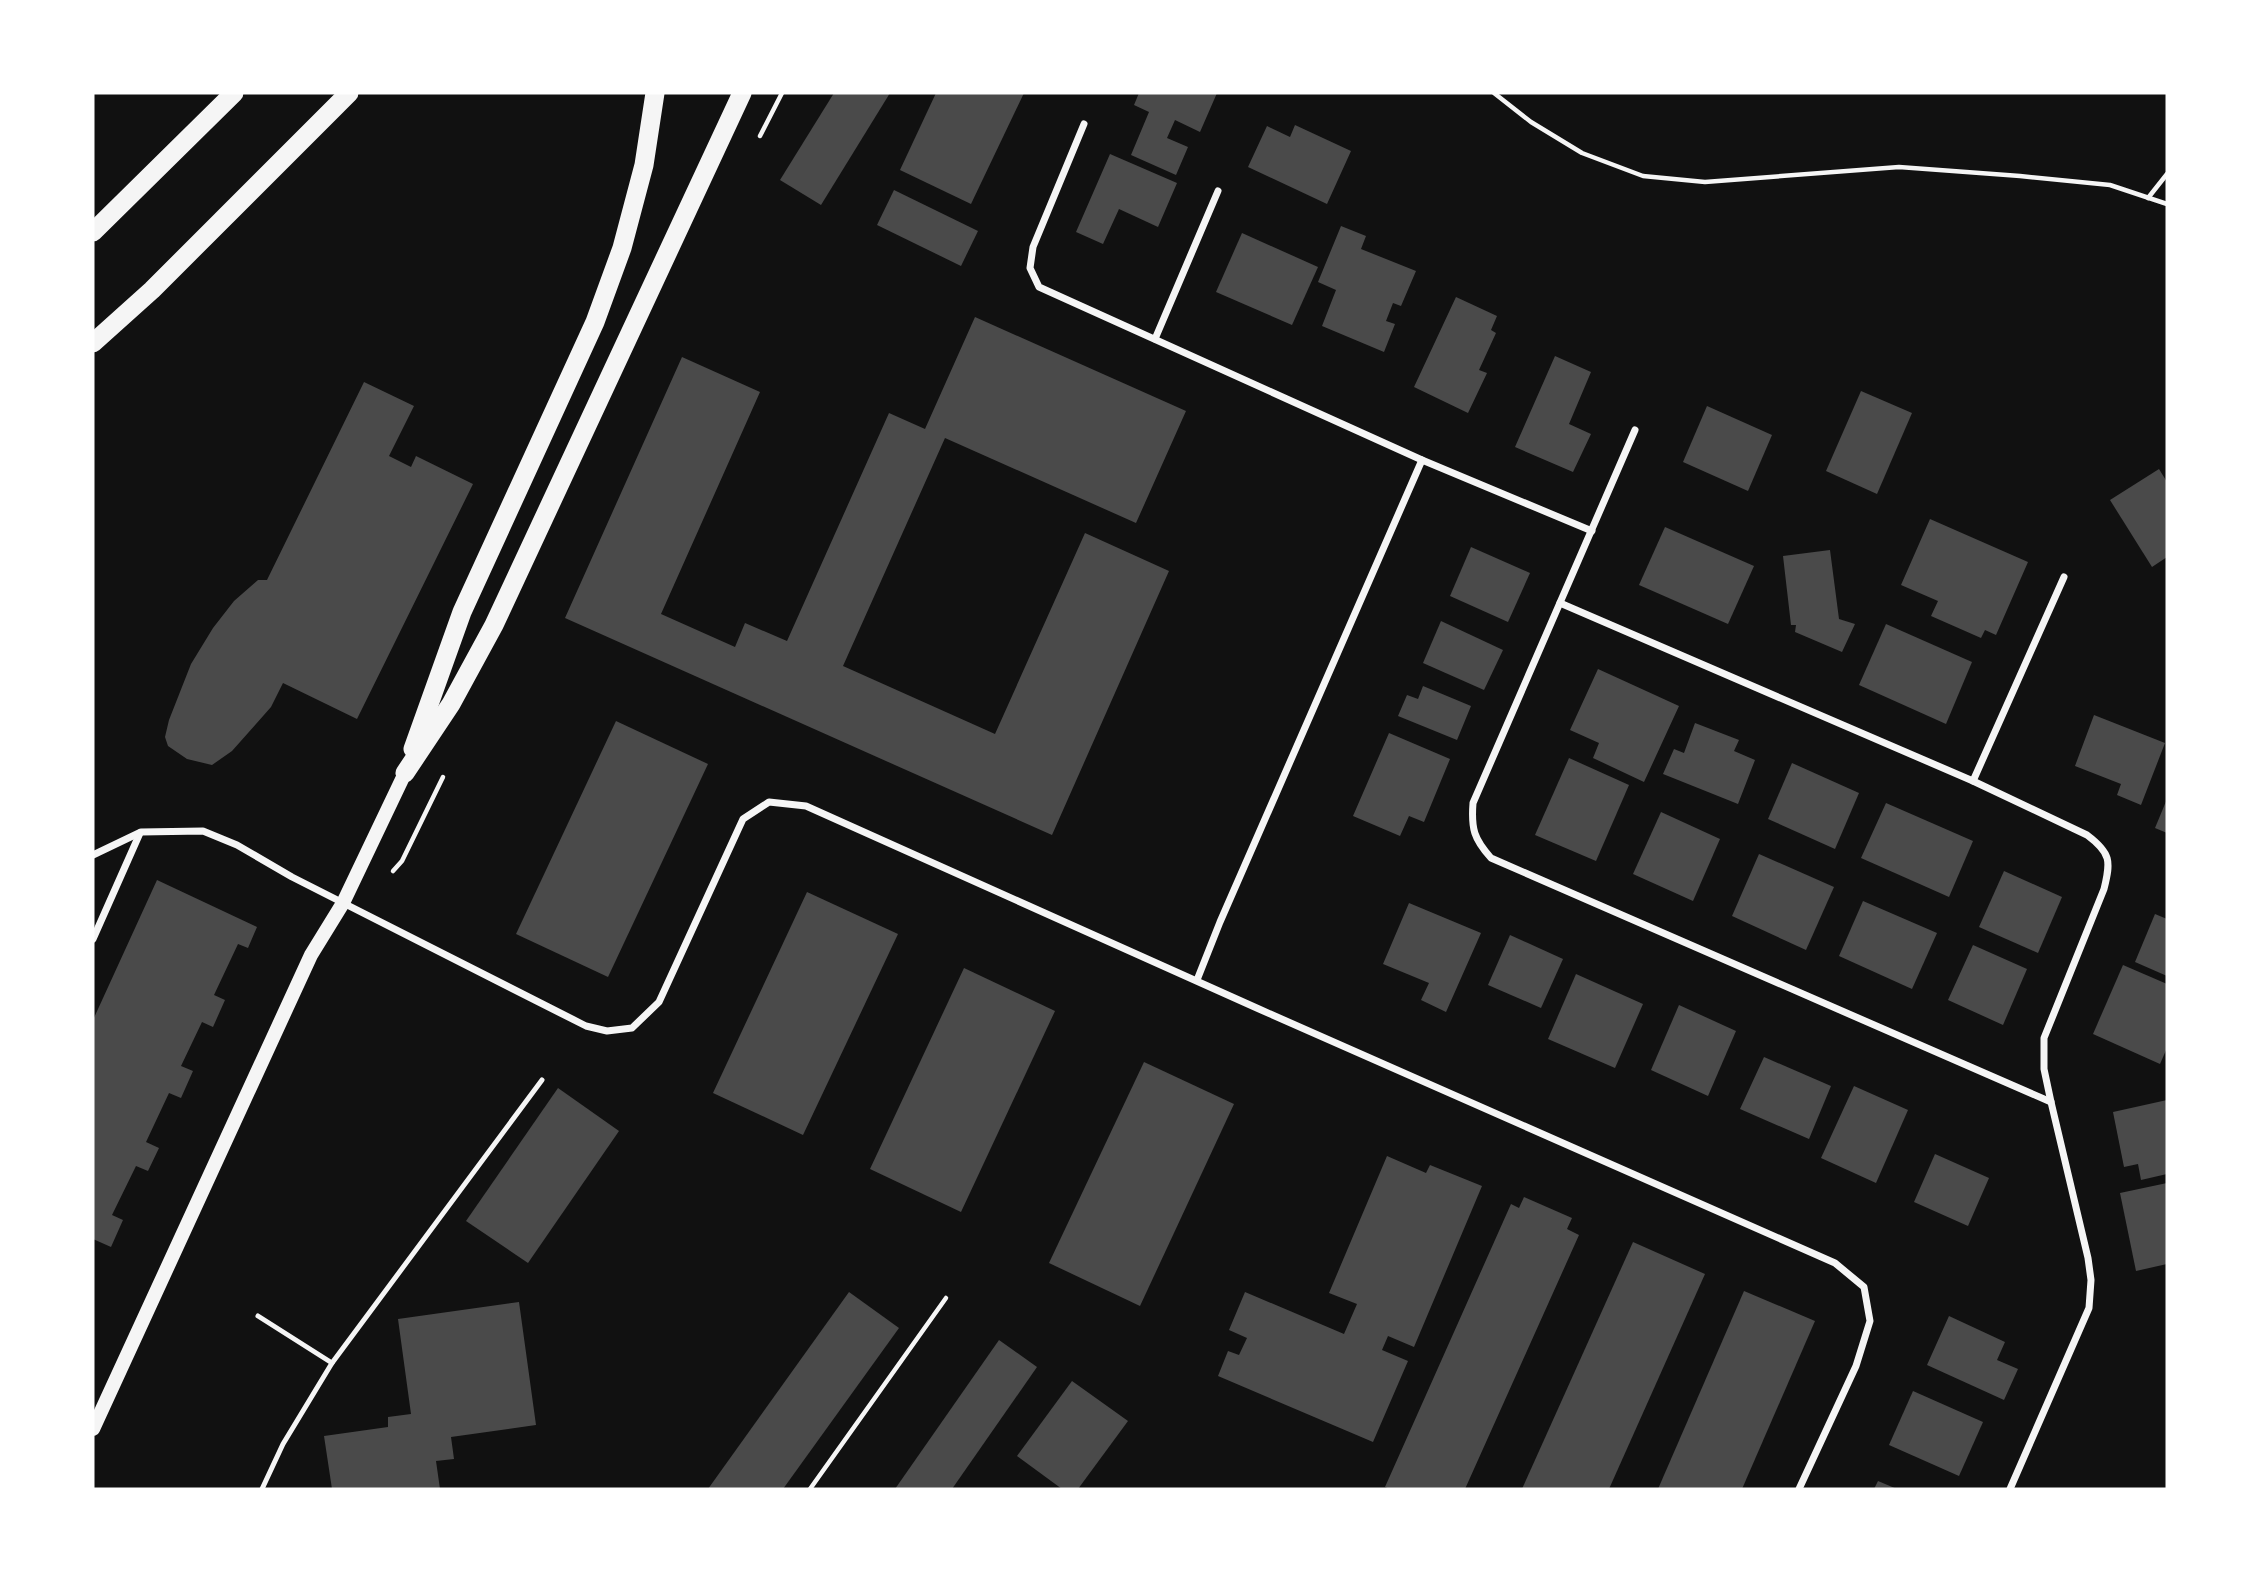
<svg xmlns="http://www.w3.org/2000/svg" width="2260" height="1582" font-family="Overpass,sans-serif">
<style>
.building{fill:#4a4a4a}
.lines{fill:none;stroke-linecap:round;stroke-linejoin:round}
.path{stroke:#f5f5f5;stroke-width:4.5}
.service{stroke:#f5f5f5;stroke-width:5}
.minor{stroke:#f5f5f5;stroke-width:7}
.secondary{stroke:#f5f5f5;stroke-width:14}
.trunk{stroke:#f5f5f5;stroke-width:19}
</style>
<rect width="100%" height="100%" fill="#111"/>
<!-- building -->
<g class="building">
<polygon points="834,93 890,93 821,205 780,180"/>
<polygon points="936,93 1024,93 971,204 900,170"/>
<polygon points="1139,93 1217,93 1200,132 1175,120 1167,138 1188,147 1176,175 1131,155 1149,112 1134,105"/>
<polygon points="1295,125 1351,151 1327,204 1248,167 1267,126 1290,137"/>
<polygon points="1110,154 1177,183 1158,227 1119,209 1103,244 1076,232"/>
<polygon points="894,190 978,231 961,266 877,225"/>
<polygon points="1341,226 1366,236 1361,249 1416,271 1401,306 1393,303 1386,321 1395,324 1384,352 1322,326 1336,290 1318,282"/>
<polygon points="1242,233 1318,267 1292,325 1216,292"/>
<polygon points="1456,297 1497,316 1491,330 1496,333 1479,370 1487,373 1468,413 1414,387"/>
<polygon points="975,317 1186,411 1136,523 945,438 843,666 995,734 1085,533 1169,571 1052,835 565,618 682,357 760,392 661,614 735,647 745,623 787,641 889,413 925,429"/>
<polygon points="1555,356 1591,372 1569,424 1591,434 1573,472 1515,447"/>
<polygon points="364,382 414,406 389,456 411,467 416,456 473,484 357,719 283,683 271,707 232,751 212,765 187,759 168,746 165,737 169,720 191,664 213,628 234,601 258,580 267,580"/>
<polygon points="1861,391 1912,413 1877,494 1826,471"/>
<polygon points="1707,406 1772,435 1748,491 1683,462"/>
<polygon points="2159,469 2167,482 2167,557 2152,567 2110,500"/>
<polygon points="1930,519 2028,562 1996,635 1985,630 1981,638 1931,616 1938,601 1901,585"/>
<polygon points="1665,527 1754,566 1728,624 1639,585"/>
<polygon points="1471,547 1530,573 1508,622 1450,596"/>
<polygon points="1830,550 1839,619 1855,624 1842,652 1795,632 1796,625 1791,625 1783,556"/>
<polygon points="1441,621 1503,650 1484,690 1423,663"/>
<polygon points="1886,624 1972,662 1946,724 1859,685"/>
<polygon points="1598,669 1679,706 1644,782 1593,758 1599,743 1570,730"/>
<polygon points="1423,686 1471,706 1457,740 1398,716 1407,695 1418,699"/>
<polygon points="2094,715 2165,743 2141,805 2117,795 2121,784 2075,766"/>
<polygon points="616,721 708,764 608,977 516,934"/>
<polygon points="1695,723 1739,740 1734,751 1755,760 1738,804 1663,774 1674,749 1684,753"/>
<polygon points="1389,733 1450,759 1424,822 1409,816 1400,836 1353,816"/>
<polygon points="1569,758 1629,785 1596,861 1535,835"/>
<polygon points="1792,763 1859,793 1835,849 1768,819"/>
<polygon points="2167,799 2167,833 2155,828"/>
<polygon points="1886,803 1973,841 1949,897 1861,858"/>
<polygon points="1661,812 1720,839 1693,901 1633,874"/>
<polygon points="1759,854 1834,887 1806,950 1732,916"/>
<polygon points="2004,871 2062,897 2038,953 1979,927"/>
<polygon points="157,880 257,927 248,948 238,944 214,995 225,1000 213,1027 202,1022 181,1066 193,1071 181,1098 169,1093 146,1142 159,1148 148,1171 136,1166 112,1215 123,1220 111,1247 93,1239 93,1020"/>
<polygon points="807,892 898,934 803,1135 713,1093"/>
<polygon points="1863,901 1937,933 1912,989 1839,956"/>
<polygon points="1409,903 1481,933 1446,1012 1421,1000 1429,983 1383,964"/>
<polygon points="2155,914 2167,919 2167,976 2135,962"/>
<polygon points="1510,935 1563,959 1541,1008 1488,985"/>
<polygon points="1973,945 2027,969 2003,1025 1948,1000"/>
<polygon points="2123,965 2167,984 2167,1048 2160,1064 2093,1034"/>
<polygon points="964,968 1055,1011 961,1212 870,1169"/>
<polygon points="1576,974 1643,1004 1615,1068 1548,1039"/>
<polygon points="1679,1005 1736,1031 1708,1096 1651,1070"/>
<polygon points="1764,1057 1831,1086 1809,1139 1740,1109"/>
<polygon points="1144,1062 1234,1104 1140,1306 1049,1263"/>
<polygon points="1854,1086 1908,1110 1876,1183 1821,1158"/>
<polygon points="558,1088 619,1131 528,1263 466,1221"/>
<polygon points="2167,1100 2167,1174 2141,1180 2138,1164 2124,1167 2113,1112"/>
<polygon points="1935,1154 1989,1178 1968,1226 1914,1202"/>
<polygon points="1387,1156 1426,1173 1430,1165 1482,1186 1414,1347 1388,1336 1382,1350 1408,1361 1373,1442 1218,1376 1228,1351 1239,1355 1247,1338 1229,1330 1245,1292 1344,1334 1357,1304 1329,1293"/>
<polygon points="2167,1183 2167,1264 2136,1271 2120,1193"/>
<polygon points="1524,1197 1572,1218 1567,1229 1579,1235 1465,1489 1390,1489 1385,1487 1511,1204 1519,1208"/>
<polygon points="1633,1242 1705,1274 1609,1489 1522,1489"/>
<polygon points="1744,1291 1815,1321 1742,1489 1658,1489"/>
<polygon points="849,1292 899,1328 783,1489 708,1489"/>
<polygon points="519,1302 536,1425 451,1437 454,1459 436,1461 440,1489 332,1489 324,1436 388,1427 388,1417 411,1414 398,1319"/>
<polygon points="1949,1316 2005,1342 1997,1360 2018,1369 2004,1400 1927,1365"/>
<polygon points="999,1340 1037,1367 952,1489 895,1489"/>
<polygon points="1072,1381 1128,1421 1078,1489 1062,1489 1017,1456"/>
<polygon points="1913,1391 1983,1422 1959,1476 1889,1445"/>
<polygon points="1878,1481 1897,1489 1874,1489"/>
</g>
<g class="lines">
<!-- path -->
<g class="path">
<polyline points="1494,93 1531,122 1582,153 1643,176 1705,182 1899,167 2020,176 2110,185 2167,204"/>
<polyline points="760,136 782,93"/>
<polyline points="2148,198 2167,174"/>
<polyline points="393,871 402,861 443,777"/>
<polyline points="810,1489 946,1298"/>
</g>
<!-- service -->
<g class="service">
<polyline points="258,1316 332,1363"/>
<polyline points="262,1489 283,1444 332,1363 542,1080"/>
</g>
<!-- minor -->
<g class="minor">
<polyline points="1084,124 1033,247 1030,268 1039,287 1422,460 1592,531"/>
<polyline points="1155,339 1218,191"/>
<path d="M1635 430 1473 803C1471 829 1474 839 1491 858L2051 1102"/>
<path d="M1560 603 1973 781 2087 835C2111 853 2111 861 2104 889L2044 1038V1069L2051 1102 2088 1258 2091 1280 2089 1308 2010 1489"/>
<polyline points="1973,781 2064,577"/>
<polyline points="93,855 141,832 203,831 237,845 292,877 586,1026 607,1031 632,1028 659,1002 743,819 769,802 806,806 1259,1009 1835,1263 1864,1287 1870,1321 1856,1366 1799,1489"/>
<polyline points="93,939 140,833"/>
<polyline points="1197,980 1220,922 1422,460"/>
</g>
<!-- secondary -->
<polyline class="secondary" points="93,1429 311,955 343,903 405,773"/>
<!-- trunk -->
<g class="trunk">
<polyline points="93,232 234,93"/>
<polyline points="93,343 152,290 349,93"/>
<polyline points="413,749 462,612 595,322 622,248 644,165 655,93"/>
<polyline points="405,773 451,704 494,625 742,93"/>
</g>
</g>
<!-- border -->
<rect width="2260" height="1582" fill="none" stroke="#ffffff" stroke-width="189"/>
</svg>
